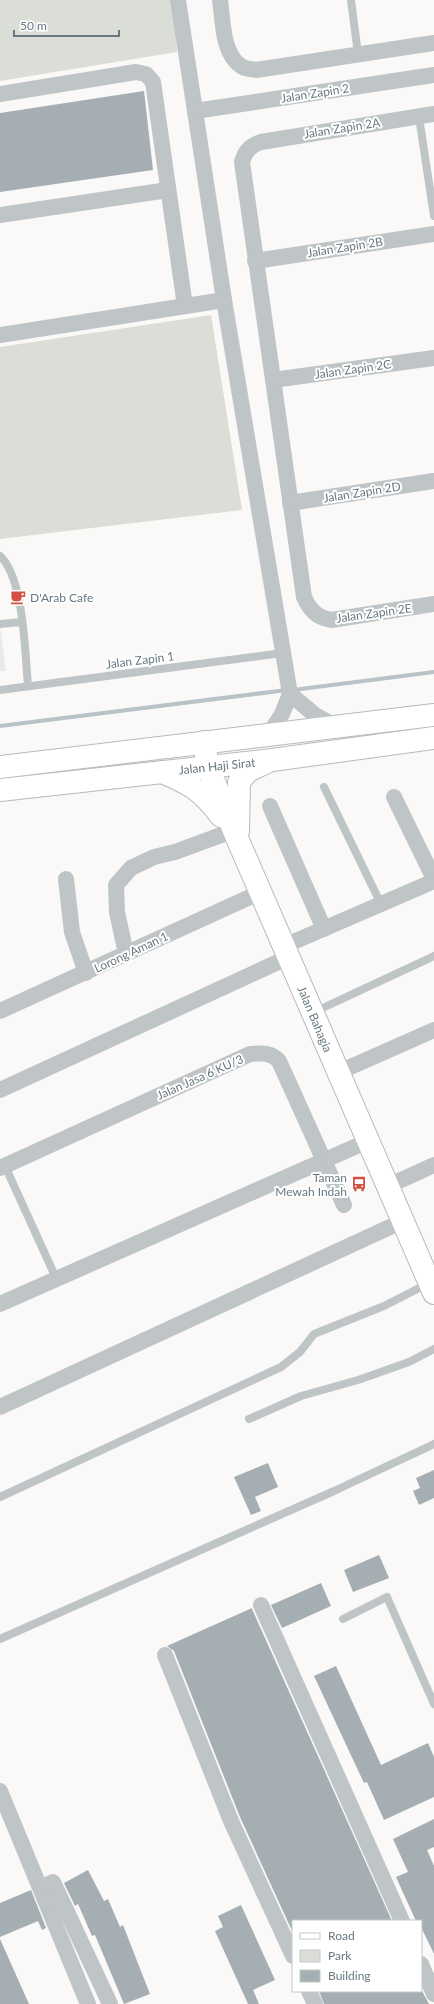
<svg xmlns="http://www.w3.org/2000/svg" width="434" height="2004" font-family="Lato,sans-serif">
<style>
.built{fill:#e8e9e8}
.green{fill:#dbded7}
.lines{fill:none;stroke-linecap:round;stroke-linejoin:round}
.stream{stroke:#b7c3c6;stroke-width:4}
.building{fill:#a5aeb2}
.secondary-casing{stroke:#b4babe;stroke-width:24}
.lane{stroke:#bfc4c7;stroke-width:8}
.street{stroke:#bfc4c7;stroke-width:16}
.secondary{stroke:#fff;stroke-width:22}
.labels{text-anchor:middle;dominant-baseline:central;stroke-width:4;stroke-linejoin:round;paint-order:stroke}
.street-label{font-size:12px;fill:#677880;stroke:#fff}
.poi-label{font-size:12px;fill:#677880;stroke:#fff;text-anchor:start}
</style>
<rect width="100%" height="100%" fill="#faf9f8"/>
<!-- built -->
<polygon class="built" points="0,626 6,671 0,671"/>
<!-- green -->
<g class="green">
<polygon points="0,0 172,0 174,6 177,52 0,81"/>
<polygon points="211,315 242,510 0,539 0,347"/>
</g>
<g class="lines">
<!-- stream -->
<g class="stream">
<polyline points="293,690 434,672"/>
<polyline points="0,726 287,690"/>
</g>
</g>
<!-- building -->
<g class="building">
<polygon points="144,91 153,170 0,192 0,113"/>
<polygon points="268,1463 278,1487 255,1497 261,1511 251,1515 234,1477"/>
<polygon points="434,1470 434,1498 419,1505 413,1491 420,1488 416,1478"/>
<polygon points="379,1555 389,1578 353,1592 344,1570"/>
<polygon points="321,1583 331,1606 282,1628 271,1605"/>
<polygon points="252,1608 252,1609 392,1921 293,1921 293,1933 240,1817 174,1651 167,1646"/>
<polygon points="336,1666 381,1765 428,1743 434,1757 434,1797 384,1820 367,1782 364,1783 314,1676"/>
<polygon points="434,1819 434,1847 427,1850 434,1866 434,1954 421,1927 421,1921 416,1921 396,1877 408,1872 393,1839"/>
<polygon points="88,1870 104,1901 108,1899 120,1927 123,1925 150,1994 124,2004 95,1935 92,1936 78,1904 75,1906 64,1883"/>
<polygon points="31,1890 46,1928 42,1930 38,1921 0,1937 0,1903"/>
<polygon points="241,1905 275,1980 253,1990 259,2004 248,2004 215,1931 223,1927 218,1916"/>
<polygon points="0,1939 29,2004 0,2004"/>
<polygon points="319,1991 422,1991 429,2004 324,2004"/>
</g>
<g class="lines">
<!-- secondary casing -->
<g class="secondary-casing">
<g id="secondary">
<polyline points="204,742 208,767 237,838 434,1293"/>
<polyline points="0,767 434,715"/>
<path d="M162 772C192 785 201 790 221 816"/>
<polyline points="0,790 272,760 434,738"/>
<polyline points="238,831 239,782 248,771 267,762"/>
</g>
</g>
<!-- lane -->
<g class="lane">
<polyline points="351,0 358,54"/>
<polyline points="419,117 434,216"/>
<path d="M0 556C24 578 25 653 28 686"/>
<polyline points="0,624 22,622"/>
<polyline points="0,690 283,653"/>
<polyline points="324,787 381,904"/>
<polyline points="314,1012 434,956"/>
<polyline points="5,1166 56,1278"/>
<polyline points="249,1419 301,1396 358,1380 409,1362 434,1349"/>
<polyline points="0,1497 281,1367 300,1352 314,1334 384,1306 429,1283"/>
<polyline points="343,1619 387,1597 434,1704"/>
<polyline points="0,1639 334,1491 434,1444"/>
</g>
<!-- street -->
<g class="street">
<polyline points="178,0 224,300 290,694 282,714 269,734"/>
<path d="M220 0C223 20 222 54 241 66 245 69 251 69 256 70L434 43"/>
<polyline points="0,94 136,72 146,74 153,82 185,306"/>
<polyline points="195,111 434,75"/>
<path d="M434 114 261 142C250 146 245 151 242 162L304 597C310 610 316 617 331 620L434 604"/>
<polyline points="0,215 168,190"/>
<polyline points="255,261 434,234"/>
<polyline points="0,335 224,300"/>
<polyline points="273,380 434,358"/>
<polyline points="290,503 434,481"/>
<polyline points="290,694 315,715 335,726"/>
<polyline points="394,797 434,879"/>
<polyline points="270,806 324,929"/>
<polyline points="66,879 72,932 86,973"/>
<polyline points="284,946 434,881"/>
<polyline points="126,954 117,912 116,885 131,868 154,857 175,852 232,831"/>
<polyline points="0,1011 261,892"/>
<polyline points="339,1072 434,1030"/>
<polyline points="0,1090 289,957"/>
<path d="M0 1168 250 1054C262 1053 271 1052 279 1061L344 1205"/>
<polyline points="388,1186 434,1165"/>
<polyline points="0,1304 368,1141"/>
<polyline points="0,1407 403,1221"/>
<polyline points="261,1605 402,1921"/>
<polyline points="165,1655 231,1821 293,1956"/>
<polyline points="0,1791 88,2004"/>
<polyline points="41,1888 53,1882 110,2004"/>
<polyline points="421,1964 434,1994"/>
<polyline points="309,1991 315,2004"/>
</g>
<!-- secondary -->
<use href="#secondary" class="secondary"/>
</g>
<!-- icons -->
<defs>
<g id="cafe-bare" transform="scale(1.2)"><path d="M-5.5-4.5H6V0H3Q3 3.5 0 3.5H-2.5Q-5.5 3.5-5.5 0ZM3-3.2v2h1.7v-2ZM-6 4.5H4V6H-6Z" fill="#d2503f" stroke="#fff" stroke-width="2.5" paint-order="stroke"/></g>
<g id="bus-bare" transform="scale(1.2)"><path d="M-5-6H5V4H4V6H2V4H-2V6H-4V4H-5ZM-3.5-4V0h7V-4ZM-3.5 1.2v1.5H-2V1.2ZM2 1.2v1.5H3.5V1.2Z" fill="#d2503f" stroke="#fff" stroke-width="2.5" paint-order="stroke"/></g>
</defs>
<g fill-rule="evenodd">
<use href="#cafe-bare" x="18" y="597"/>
<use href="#bus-bare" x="359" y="1184"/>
</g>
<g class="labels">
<!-- street labels -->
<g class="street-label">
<text transform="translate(315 93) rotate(-9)">Jalan Zapin 2</text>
<text transform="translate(342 128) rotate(-9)">Jalan Zapin 2A</text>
<text transform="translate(345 247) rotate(-9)">Jalan Zapin 2B</text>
<text transform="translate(353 369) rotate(-8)">Jalan Zapin 2C</text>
<text transform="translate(362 492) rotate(-9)">Jalan Zapin 2D</text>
<text transform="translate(374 613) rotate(-8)">Jalan Zapin 2E</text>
<text transform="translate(140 660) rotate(-7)">Jalan Zapin 1</text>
<text transform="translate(217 766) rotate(-6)">Jalan Haji Sirat</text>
<text transform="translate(131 952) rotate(-25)">Lorong Aman 1</text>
<text transform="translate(315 1019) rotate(67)">Jalan Bahagia</text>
<text transform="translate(200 1077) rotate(-24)">Jalan Jasa 6 KU/3</text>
</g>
<!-- poi labels -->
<g class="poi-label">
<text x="30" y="597">D'Arab Cafe</text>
<text x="347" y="1177" text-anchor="end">Taman<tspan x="347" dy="14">Mewah Indah</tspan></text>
</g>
</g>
<!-- legend -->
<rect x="292" y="1920" width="130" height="72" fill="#ffffff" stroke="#c2c9cc"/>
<rect x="300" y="1933" width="20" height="6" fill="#ffffff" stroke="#c2c9cc"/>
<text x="328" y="1940" font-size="12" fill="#677880">Road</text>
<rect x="300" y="1950" width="20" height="12" fill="#dbded7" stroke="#c2c9cc"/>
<text x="328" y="1960" font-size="12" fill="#677880">Park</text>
<rect x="300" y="1970" width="20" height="12" fill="#a5aeb2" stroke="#c2c9cc"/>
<text x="328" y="1980" font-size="12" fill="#677880">Building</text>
<!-- scale -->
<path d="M14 30v6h105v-6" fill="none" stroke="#677880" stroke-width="2"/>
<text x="20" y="30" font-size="12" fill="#677880" stroke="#ffffff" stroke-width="3" paint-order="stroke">50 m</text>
</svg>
